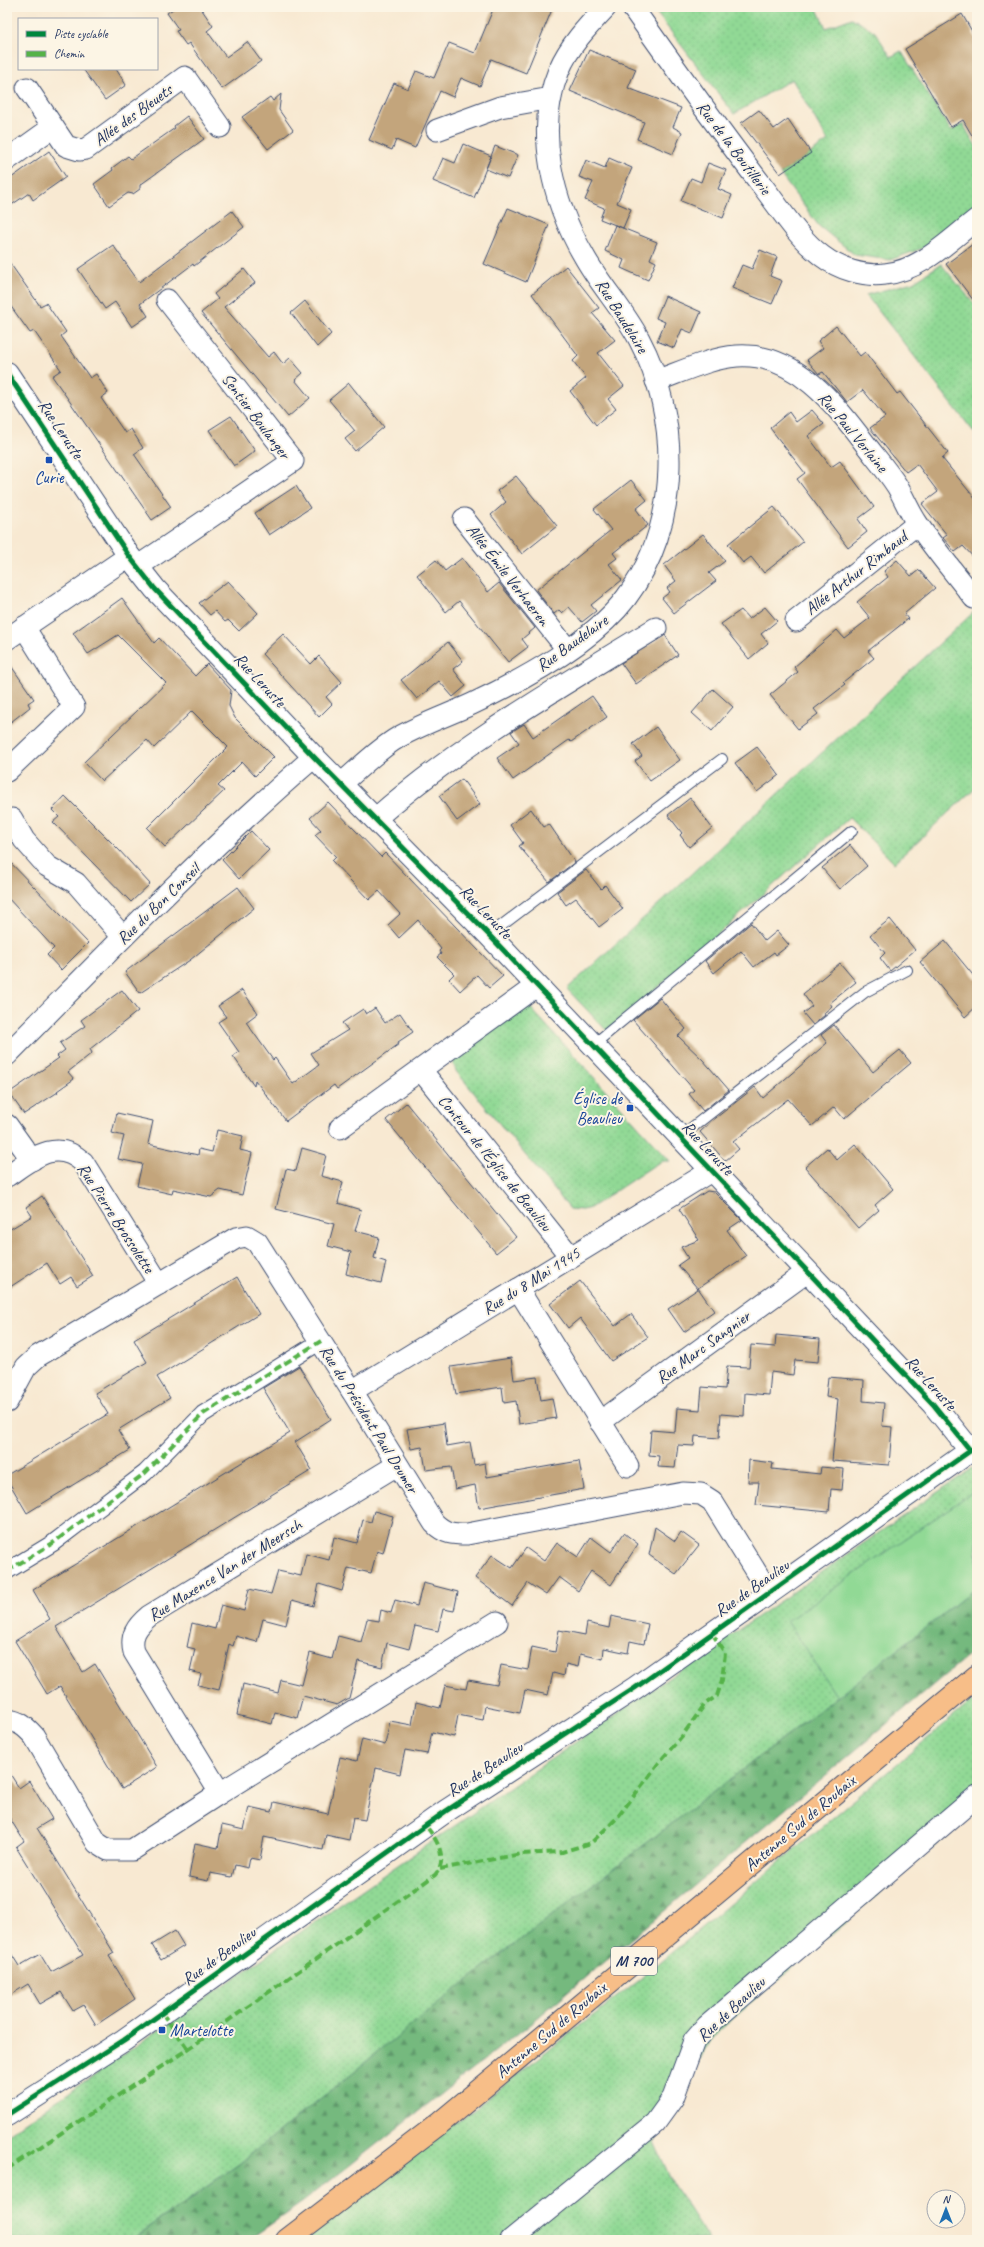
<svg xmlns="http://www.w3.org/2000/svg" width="984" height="2247" font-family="Caveat,sans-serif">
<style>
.grass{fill:url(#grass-dots);stroke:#56847a}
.forest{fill:url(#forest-firs);stroke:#48746e}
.garden{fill:#91d995;stroke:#56847a}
.building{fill:#c3a57b}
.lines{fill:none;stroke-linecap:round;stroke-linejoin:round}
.service-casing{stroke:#3c4b6f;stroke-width:12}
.pedestrian-casing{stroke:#3c4b6f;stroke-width:18}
.minor-casing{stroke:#3c4b6f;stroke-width:23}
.tertiary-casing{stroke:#3c4b6f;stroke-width:24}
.trunk-casing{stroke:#3c4b6f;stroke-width:24}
.service{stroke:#fff;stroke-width:10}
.pedestrian{stroke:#fff;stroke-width:16}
.minor{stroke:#fff;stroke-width:21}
.tertiary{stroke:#fff;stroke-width:22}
.trunk{stroke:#f7be88;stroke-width:22}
.quiet{stroke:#55b248;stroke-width:4;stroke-dasharray:8 4;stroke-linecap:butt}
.cycleway-casing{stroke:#fcf5e5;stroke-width:8}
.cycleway{stroke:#00873e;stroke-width:5}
.transit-dot{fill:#1a4fb4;stroke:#fcf5e5;stroke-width:1.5}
.labels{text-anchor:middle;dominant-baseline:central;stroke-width:4;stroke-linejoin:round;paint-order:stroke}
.shield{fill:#fcf5e5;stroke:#5e6a86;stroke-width:1}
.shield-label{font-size:16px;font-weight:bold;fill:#1b2f5e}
.street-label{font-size:17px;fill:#1b2f5e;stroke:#fcf5e5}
.transit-label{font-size:17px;fill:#164399;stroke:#fcf5e5}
</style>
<defs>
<pattern id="grass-dots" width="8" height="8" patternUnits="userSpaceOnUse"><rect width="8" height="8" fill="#91d995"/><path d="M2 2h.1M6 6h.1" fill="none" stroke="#7cbb83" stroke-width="1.8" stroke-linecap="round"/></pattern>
<pattern id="forest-firs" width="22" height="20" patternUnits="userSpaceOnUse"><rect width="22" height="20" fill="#74b97e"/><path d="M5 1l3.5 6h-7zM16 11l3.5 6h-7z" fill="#5e976a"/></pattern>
</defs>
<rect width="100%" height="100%" fill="#fcf5e5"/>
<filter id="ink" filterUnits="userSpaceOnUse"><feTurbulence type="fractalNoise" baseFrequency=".025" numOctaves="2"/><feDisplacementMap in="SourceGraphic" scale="8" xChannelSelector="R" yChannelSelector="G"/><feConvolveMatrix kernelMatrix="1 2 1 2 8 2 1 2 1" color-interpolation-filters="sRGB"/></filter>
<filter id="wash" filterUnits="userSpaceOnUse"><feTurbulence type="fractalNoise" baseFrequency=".012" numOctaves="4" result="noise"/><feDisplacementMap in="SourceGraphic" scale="16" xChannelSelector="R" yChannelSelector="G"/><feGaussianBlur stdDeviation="0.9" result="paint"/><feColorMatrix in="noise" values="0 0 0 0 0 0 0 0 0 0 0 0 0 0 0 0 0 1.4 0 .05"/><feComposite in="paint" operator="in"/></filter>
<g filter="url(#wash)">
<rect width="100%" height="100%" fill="#f8e9d2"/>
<!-- grass -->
<g class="grass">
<polygon points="652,7 816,7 826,28 852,18 875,32 891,57 901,51 951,131 963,124 977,148 977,204 923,248 890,260 855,255 819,226 780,174 828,141 792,79 734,114"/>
<polygon points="941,264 977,307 977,436 866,295 913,282"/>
<polygon points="977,609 977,786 894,863 849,818 608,1032 567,989"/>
<polygon points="527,1004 670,1161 662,1161 653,1166 590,1208 582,1210 570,1209 456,1071 453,1063 456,1056"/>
<polygon points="977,1465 977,1587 239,2164 131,2240 7,2240 7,2135"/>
<polygon points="977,1697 977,1809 721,2029 704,2049 694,2070 681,2106 654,2142 674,2186 709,2240 306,2240 640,1979"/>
</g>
<!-- forest -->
<polygon class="forest" points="977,1587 977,1648 530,2024 303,2202 248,2240 131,2240 239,2164 460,1986 828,1704"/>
<!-- garden -->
<polygon class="garden" points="977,1489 977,1587 837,1697 787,1621"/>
<g id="blocks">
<!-- building -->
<g class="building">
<polygon points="176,7 200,7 213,26 207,31 226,57 247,42 261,61 222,89 189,43 186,45 176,31 179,30 167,13"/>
<polygon points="494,7 553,7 526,73 491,59 480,86 461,78 453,97 440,91 415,148 396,140 392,150 369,140 394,83 408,89 416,71 434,78 449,43 475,53"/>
<polygon points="962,14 977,40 977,144 963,120 951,127 905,49"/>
<polygon points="589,50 636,69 628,88 681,108 673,127 682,132 673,154 637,139 644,122 570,91"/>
<polygon points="83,69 116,69 126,85 105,100"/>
<polygon points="281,94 279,110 293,130 268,149 242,117 270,97 273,101"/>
<polygon points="759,110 774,129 788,119 811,153 780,174 741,123"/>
<polygon points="187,116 204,139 140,185 140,189 133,194 128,193 109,206 94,184 113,170 112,168 128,156 131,159 175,128 174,126"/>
<polygon points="463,144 491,156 474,198 433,181 443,158 455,163"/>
<polygon points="495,146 518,155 508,178 486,169"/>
<polygon points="49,151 66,177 33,200 29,193 7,208 7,181"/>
<polygon points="609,158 632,168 617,203 631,209 623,228 600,219 604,208 585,200 593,182 579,177 586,160 605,168"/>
<polygon points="708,163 726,170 718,189 732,195 723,218 681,201 691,178 701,182"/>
<polygon points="508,208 549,225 526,282 484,264"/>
<polygon points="232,211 244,227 194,266 193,264 140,304 148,316 132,327 115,302 105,309 78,269 113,245 139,282"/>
<polygon points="615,225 657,242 650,259 656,262 648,280 621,268 624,260 605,251"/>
<polygon points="977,241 977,305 946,264"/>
<polygon points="760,250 777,257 770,276 782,281 772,304 732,288 742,265 752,269"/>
<polygon points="7,259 40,306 46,303 66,332 61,336 90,378 96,374 108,393 101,398 125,433 131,429 143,448 134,454 171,507 152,520 52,376 61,370 34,331 30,333 7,301"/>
<polygon points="566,266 599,308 592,313 615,340 598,353 624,386 608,399 616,409 596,425 570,391 586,378 573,361 578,356 532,294"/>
<polygon points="244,269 255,283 224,307 268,357 274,352 283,364 290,358 303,373 295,380 310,398 288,417 201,313 218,299 214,294"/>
<polygon points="665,296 701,312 692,333 682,329 674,348 657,341 665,322 656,318"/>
<polygon points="305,301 331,334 317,347 291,313"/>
<polygon points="836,326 860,356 865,352 897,394 900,392 948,453 942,458 977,501 977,561 963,546 955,552 943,538 947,535 922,504 938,492 917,464 906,472 870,428 885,417 863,390 847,402 823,372 819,374 807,360 823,348 818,341"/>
<polygon points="349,383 384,427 355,451 345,439 355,431 329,400"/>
<polygon points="812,410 824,424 808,436 831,467 840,461 874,507 858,519 867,532 848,547 797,479 805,473 770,428 789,412 796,422"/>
<polygon points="231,416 255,451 234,466 209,430"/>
<polygon points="516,476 557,526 522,554 491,515 506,502 497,491"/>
<polygon points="631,480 647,500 636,509 648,525 613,553 617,558 609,564 622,580 591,605 596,611 582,622 569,607 562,613 559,610 554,614 536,590 611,530 594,509"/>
<polygon points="296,486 310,508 269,535 255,513"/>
<polygon points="774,507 803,542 764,573 751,557 743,563 728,544"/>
<polygon points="703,534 725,561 709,573 716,581 674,613 662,598 670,592 667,588 676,581 664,565"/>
<polygon points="462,558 488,592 499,583 535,628 522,639 528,647 508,662 459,601 446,612 417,575 436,560 445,571"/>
<polygon points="897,560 911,576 919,570 935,588 904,614 908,619 868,651 874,658 843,683 845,685 814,709 818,714 798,729 770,695 798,672 794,667 837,630 844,638 870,618 857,602 888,577 884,571"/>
<polygon points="228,581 258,613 239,631 228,620 225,622 215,611 210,615 199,603"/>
<polygon points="122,598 154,643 159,638 195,676 207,664 231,690 229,706 235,718 274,757 255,776 242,762 218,786 224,791 165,847 147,828 228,747 192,711 154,748 147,740 102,781 84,762 166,683 118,635 88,654 73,633"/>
<polygon points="765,607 777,621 761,634 768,643 749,659 721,624 741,610 749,619"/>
<polygon points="283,634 311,664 319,656 342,682 326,697 332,704 319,717 262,654"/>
<polygon points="665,635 678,655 636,684 621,663"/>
<polygon points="448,642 463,661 453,669 466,686 453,697 439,681 417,699 401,680"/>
<polygon points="7,660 34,699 28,703 30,707 7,725"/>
<polygon points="713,689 733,707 712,731 692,713"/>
<polygon points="592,696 607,717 571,742 569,740 513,780 497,758 519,743 511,732 524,724 533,737"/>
<polygon points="656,727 680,760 650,781 635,761 642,756 633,744"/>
<polygon points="757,747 779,775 757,792 735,763"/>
<polygon points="462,779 480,804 457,821 439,796"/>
<polygon points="65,796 119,850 150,884 131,902 53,822 59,817 52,810"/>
<polygon points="690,798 712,828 689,847 680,835 682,833 668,815"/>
<polygon points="328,802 381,857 385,853 503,976 489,988 477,975 460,991 449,979 454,974 437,957 441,954 439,951 441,949 418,920 399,938 388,925 400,914 379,891 369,900 332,861 336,857 315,835 321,830 310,818"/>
<polygon points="531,809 544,827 549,824 575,862 549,882 519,846 523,843 510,825"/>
<polygon points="251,831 269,850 239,879 222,860"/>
<polygon points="850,845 867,866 840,889 822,868"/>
<polygon points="7,859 88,943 61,970 47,955 54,948 7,897"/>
<polygon points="586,870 601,889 605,885 623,909 599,927 576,898 566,905 557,892"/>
<polygon points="238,887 254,908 190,960 140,993 125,972"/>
<polygon points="890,919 915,950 890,971 880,958 885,953 870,935"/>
<polygon points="751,923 765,941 777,931 789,945 776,955 774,952 754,967 741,951 714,973 705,961"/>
<polygon points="945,941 977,980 977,1006 965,1017 920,962"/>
<polygon points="840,963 856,982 830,1003 832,1006 824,1013 825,1015 813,1025 803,1013 812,1006 803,994"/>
<polygon points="122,990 138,1011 90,1049 92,1053 68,1072 74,1079 57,1091 58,1092 24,1114 9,1093 59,1058 57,1056 65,1050 60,1043 85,1026 81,1020"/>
<polygon points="242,990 258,1013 246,1022 273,1060 275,1058 293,1084 319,1065 311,1053 348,1030 342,1023 363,1009 366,1014 375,1008 385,1023 400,1013 413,1032 398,1042 399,1044 337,1089 334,1085 286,1121 255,1080 254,1086 233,1056 239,1052 218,1022 226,1017 218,1006"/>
<polygon points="660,998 686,1029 678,1036 703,1060 729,1090 703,1111 689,1094 694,1090 633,1020"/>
<polygon points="834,1025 873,1072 900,1050 911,1063 844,1119 834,1107 812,1126 788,1099 733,1142 739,1149 725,1161 700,1132 712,1121 755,1087 763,1098 827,1043 821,1035"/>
<polygon points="406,1103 516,1237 496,1253 386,1120"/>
<polygon points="117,1113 153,1121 148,1144 198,1155 199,1149 212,1152 217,1130 243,1136 240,1150 252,1153 242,1195 220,1190 211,1197 173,1189 172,1194 137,1186 142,1164 118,1159 124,1136 112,1133"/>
<polygon points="855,1144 893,1189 875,1205 879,1210 858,1228 805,1167 827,1148 837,1160"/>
<polygon points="302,1148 326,1155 321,1176 343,1182 338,1203 361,1210 355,1231 379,1237 374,1258 386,1262 381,1283 346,1274 351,1252 328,1246 334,1224 276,1209 286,1169 296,1171"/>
<polygon points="707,1191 714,1192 742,1220 727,1230 746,1256 698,1288 714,1311 684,1332 668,1309 698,1289 678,1265 688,1258 681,1247 699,1240 679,1209"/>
<polygon points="42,1196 93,1276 77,1286 71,1277 60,1284 47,1263 7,1289 7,1231 32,1216 26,1207"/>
<polygon points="237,1277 259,1314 157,1377 170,1398 118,1430 130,1450 27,1513 7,1479 7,1475 108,1414 95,1393 147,1362 134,1340"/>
<polygon points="580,1281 615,1326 631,1314 648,1337 611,1361 580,1318 568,1328 550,1304"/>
<polygon points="776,1335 820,1339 818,1362 795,1360 793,1375 771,1372 769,1395 745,1393 744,1416 721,1414 719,1438 695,1436 694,1446 678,1445 675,1468 658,1467 659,1456 649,1455 651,1430 675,1432 677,1408 700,1410 702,1387 725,1389 727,1366 749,1367 751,1345 775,1347"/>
<polygon points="511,1358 514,1380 537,1377 541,1400 552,1398 556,1418 519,1424 516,1401 504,1403 502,1387 456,1394 451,1367"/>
<polygon points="299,1366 331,1419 295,1442 312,1470 56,1627 83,1672 95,1664 157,1767 122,1789 60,1686 47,1694 15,1641 50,1619 33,1590 290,1433 263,1388"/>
<polygon points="828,1377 864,1380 863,1401 884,1403 882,1426 892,1427 889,1465 832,1461 838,1399 826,1397"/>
<polygon points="444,1423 447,1446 470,1442 474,1465 485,1463 487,1477 579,1461 584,1489 479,1508 475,1485 455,1489 451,1467 426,1470 422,1447 411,1449 407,1429"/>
<polygon points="749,1460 773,1463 772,1469 820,1474 821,1467 844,1469 842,1490 831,1489 829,1512 756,1505 759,1482 748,1482"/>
<polygon points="374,1511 393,1516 383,1553 377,1551 371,1573 348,1568 342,1591 319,1584 314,1606 292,1600 286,1625 263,1619 257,1642 236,1636 233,1646 229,1644 219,1690 198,1685 201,1674 190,1671 195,1649 187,1647 192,1623 215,1629 221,1605 244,1611 249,1589 271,1594 278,1571 301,1576 306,1554 329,1560 334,1537 357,1543 363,1520 371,1522"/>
<polygon points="655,1527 675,1541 681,1532 699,1545 676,1574 649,1555"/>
<polygon points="624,1533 638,1544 611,1585 591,1571 578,1591 559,1577 546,1595 528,1583 512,1606 475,1578 492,1555 512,1568 526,1548 544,1561 557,1543 578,1557 591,1537 611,1552"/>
<polygon points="423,1583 458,1592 454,1611 443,1609 438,1631 415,1626 409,1649 387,1643 382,1667 358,1661 349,1698 337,1705 303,1696 297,1718 275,1712 272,1724 237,1715 243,1684 278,1693 281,1680 302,1685 310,1653 332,1659 338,1636 361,1642 367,1619 379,1621 381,1610 391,1613 395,1600 417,1606"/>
<polygon points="611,1616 648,1624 644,1644 630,1641 628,1653 604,1648 603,1659 580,1654 578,1667 566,1664 564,1676 553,1673 548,1695 525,1690 520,1713 485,1706 483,1720 458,1715 454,1737 432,1732 427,1754 405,1750 400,1774 376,1768 365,1820 353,1818 349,1840 326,1835 323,1850 264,1837 260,1860 250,1858 248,1868 235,1865 232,1877 210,1873 208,1881 189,1877 195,1843 218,1848 222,1825 244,1830 249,1807 272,1812 274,1802 328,1814 340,1757 357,1761 362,1739 385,1745 390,1721 412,1725 416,1702 440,1708 445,1685 466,1689 468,1680 497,1685 501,1665 528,1670 532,1647 555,1652 559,1630 585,1635 587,1623 609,1628"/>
<polygon points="7,1769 19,1788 29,1781 52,1819 37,1828 114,1953 109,1956 135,1999 96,2025 84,2005 73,2011 61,1992 40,2004 28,1984 7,1997 7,1947 19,1966 40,1954 51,1972 83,1955 16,1847 24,1841 7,1814"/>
<polygon points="175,1931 184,1946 161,1960 152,1945"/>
</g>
</g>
</g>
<g filter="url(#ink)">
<use href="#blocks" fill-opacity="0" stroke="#3c4b6f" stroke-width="1"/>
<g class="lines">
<!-- service casing -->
<g class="service-casing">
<g id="service">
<polyline points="489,935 722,759"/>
<polyline points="593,1045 852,831"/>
<polyline points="680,1137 865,992 907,970"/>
</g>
</g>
<!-- pedestrian casing -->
<g class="pedestrian-casing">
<polyline id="pedestrian" points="7,1571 53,1543 145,1473 203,1414 321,1341"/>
</g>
<!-- minor casing -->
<g class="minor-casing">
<g id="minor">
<path d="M632 7C675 68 718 129 764 188 781 210 799 239 822 256 839 269 864 277 885 274 920 271 950 240 977 219"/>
<polyline points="27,88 66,146 79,150 86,149 185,77 220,127"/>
<polyline points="437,130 500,107 551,98"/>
<polyline points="7,160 53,127"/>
<path d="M656 381C681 372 710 358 737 356 795 352 835 404 866 445 876 458 888 472 897 486 904 498 909 511 917 523 934 549 955 573 974 598"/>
<polyline points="464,519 567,649"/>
<polyline points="137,567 293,461 167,300"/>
<polyline points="796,621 917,524"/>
<polyline points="7,639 129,556"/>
<polyline points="7,771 74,707 24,627"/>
<path d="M341 784C360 768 378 749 399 737 422 724 448 715 472 704 521 681 593 642 626 598 681 525 681 418 639 339 623 309 600 285 584 256 553 203 534 130 559 70 569 46 588 26 606 7"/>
<path d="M375 819C460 744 560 687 656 628"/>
<polyline points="7,824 12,819 24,840 47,866 76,883 123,937"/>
<path d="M7 1055C107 954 206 850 314 757"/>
<polyline points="421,1070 570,1256"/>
<polyline points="7,1125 32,1160"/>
<polyline points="340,1128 536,986"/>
<path d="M7 1176C31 1160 55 1137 83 1162L159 1284"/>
<polyline points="518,1289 628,1466"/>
<polyline points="352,1391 711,1171"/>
<path d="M7 1402 26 1367 38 1356 236 1238 247 1236 257 1242 352 1391 434 1523C445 1534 453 1534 467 1534L683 1493 701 1494 712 1501 769 1593"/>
<polyline points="600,1422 807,1272"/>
<path d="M7 1720C19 1721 26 1727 34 1736L97 1843 108 1850H132L220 1793 134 1652C130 1636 136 1627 149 1616L397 1465"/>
<polyline points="220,1793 497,1622"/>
<polyline points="511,2240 655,2123 673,2098 694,2041 707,2026 977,1796"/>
</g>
</g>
<!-- tertiary casing -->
<g class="tertiary-casing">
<g id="tertiary">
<polyline points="7,373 129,556 155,589 314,757 489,935 933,1404 970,1450"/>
<polyline points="7,2115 124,2040 446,1811 635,1688 977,1446"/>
</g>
</g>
<!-- trunk casing -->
<g class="trunk-casing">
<polyline id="trunk" points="287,2240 440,2123 977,1676"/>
</g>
<!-- service -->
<use href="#service" class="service"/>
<!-- pedestrian -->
<use href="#pedestrian" class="pedestrian"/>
<!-- minor -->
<use href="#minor" class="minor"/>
<!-- tertiary -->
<use href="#tertiary" class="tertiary"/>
<!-- trunk -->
<use href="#trunk" class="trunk"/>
<!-- quiet -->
<g class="quiet">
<polyline points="7,1571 53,1543 145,1473 203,1414 321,1341"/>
<polyline points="440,1869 521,1854 562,1852 591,1843 617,1818 661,1760 682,1736 705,1704 717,1696 722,1680 725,1653 712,1633"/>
<polyline points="162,2013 188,2049"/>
<path d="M7 2169 188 2049 435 1875C449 1859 437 1839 425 1825"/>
</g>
<!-- cycleway casing -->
<g class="cycleway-casing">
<g id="cycleway">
<polyline points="7,373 129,556 155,589 314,757 489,935 933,1404 970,1450"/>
<polyline points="7,2115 124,2040 446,1811 635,1688 977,1446"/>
</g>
</g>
<!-- cycleway -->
<use href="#cycleway" class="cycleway"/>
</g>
</g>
<!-- markers -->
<g class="transit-dot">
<rect x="45" y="456" width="8" height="8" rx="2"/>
<rect x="626" y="1104" width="8" height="8" rx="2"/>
<rect x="158" y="2026" width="8" height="8" rx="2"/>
</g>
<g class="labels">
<!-- shield labels -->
<rect class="shield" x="611" y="1947" width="46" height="28" rx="3"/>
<g class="shield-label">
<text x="634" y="1961">M 700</text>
</g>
<!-- street labels -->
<g class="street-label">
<text transform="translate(133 115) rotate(-36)">Allée des Bleuets</text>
<text transform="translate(734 148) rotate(53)">Rue de la Boutillerie</text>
<text transform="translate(622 316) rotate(58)">Rue Baudelaire</text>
<text transform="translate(256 416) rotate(53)">Sentier Boulanger</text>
<text transform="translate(61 429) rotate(56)">Rue Leruste</text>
<text transform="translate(853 432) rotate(50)">Rue Paul Verlaine</text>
<text transform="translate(856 573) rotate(-38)">Allée Arthur Rimbaud</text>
<text transform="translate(508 575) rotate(52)">Allée Émile Verhaeren</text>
<text transform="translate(572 643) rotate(-36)">Rue Baudelaire</text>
<text transform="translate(260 680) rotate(47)">Rue Leruste</text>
<text transform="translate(158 904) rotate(-44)">Rue du Bon Conseil</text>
<text transform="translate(486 912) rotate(46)">Rue Leruste</text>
<text transform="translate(708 1148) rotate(47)">Rue Leruste</text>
<text transform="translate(495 1163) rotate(51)">Contour de l'Église de Beaulieu</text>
<text transform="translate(116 1218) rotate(57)">Rue Pierre Brossolette</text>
<text transform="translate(531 1281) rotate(-32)">Rue du 8 Mai 1945</text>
<text transform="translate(703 1347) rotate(-36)">Rue Marc Sangnier</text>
<text transform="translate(931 1383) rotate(48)">Rue Leruste</text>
<text transform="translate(369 1419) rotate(58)">Rue du Président Paul Doumer</text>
<text transform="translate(225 1570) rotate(-32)">Rue Maxence Van der Meersch</text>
<text transform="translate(752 1588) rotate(-35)">Rue de Beaulieu</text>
<text transform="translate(485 1769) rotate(-33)">Rue de Beaulieu</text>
<text transform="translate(800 1823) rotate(-40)">Antenne Sud de Roubaix</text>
<text transform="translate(219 1956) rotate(-36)">Rue de Beaulieu</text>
<text transform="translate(731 2009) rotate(-43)">Rue de Beaulieu</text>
<text transform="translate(551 2030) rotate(-40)">Antenne Sud de Roubaix</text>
</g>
<!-- transit labels -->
<g class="transit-label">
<text x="49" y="477">Curie</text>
<text x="622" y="1098" text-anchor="end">Église de<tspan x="622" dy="20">Beaulieu</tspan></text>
<text x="170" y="2030" text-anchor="start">Martelotte</text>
</g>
</g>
<!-- margin -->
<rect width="984" height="2247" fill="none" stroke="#fcf5e5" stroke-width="24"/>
<!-- legend -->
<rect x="18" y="18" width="140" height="52" fill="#fcf5e5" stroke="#a2a6af"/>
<rect x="26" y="31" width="20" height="6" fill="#00873e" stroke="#a2a6af"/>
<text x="54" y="38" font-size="12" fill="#1b2f5e">Piste cyclable</text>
<rect x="26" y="51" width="20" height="6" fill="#55b248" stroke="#a2a6af"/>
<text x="54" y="58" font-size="12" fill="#1b2f5e">Chemin</text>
<!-- north arrow -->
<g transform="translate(946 2209)"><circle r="19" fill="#fcf5e5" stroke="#a2a6af"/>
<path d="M0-3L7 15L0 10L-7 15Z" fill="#1f6fb2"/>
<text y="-6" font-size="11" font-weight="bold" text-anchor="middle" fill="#1b2f5e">N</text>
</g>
</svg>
